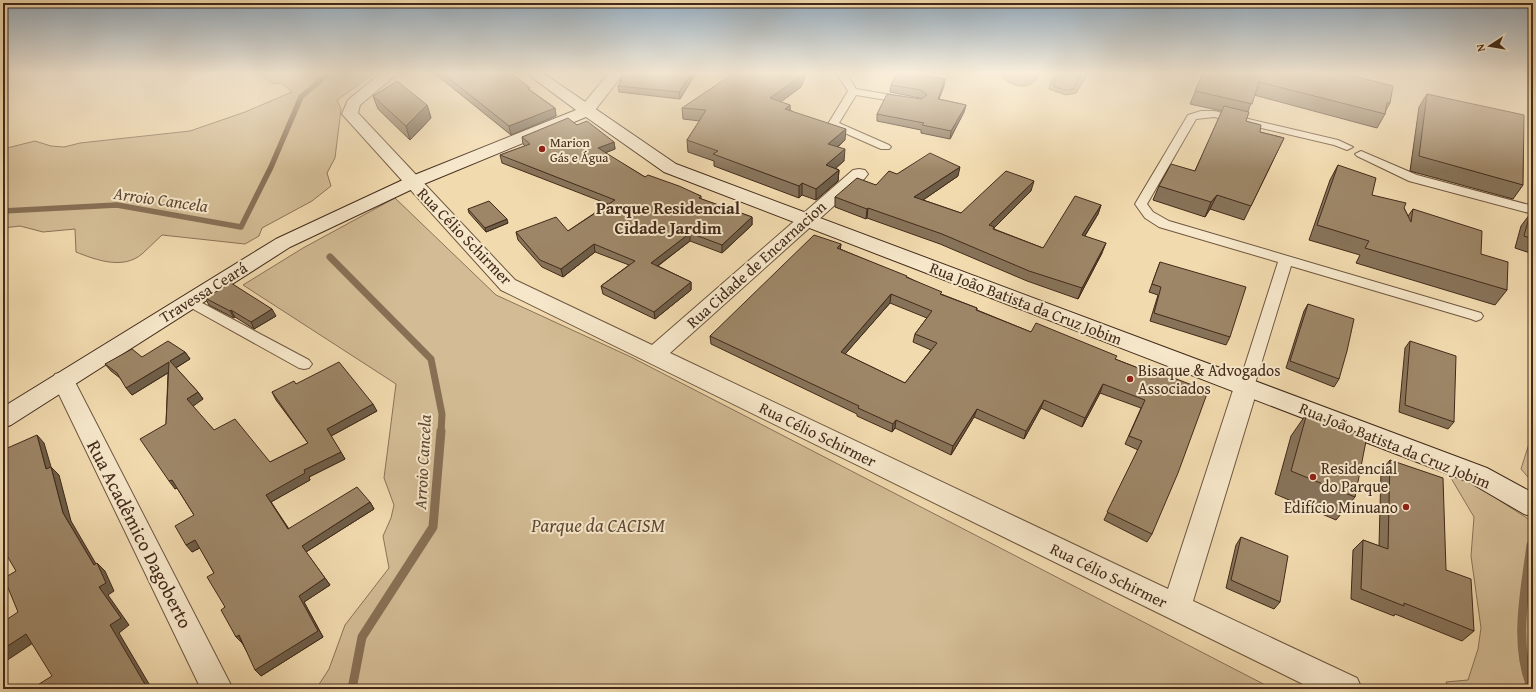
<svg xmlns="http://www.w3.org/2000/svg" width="1536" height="692" font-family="'Gentium Book Plus',serif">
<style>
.green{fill:#d3bc95;stroke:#8a7358}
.water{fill:#b69e7c;stroke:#887055}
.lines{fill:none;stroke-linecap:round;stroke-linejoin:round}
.shore{stroke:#7c644b;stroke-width:1}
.stream-far2{stroke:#887055;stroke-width:5.5}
.stream-far1{stroke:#887055;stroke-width:7}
.stream{stroke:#887055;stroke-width:9}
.lane-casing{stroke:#6e563f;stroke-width:2}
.street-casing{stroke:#6e563f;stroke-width:2}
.secondary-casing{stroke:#422a1a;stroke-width:2}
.lane{fill:#f6e7ca;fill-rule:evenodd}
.street{fill:#f6e7ca;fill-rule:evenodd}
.secondary{fill:#f6e7ca;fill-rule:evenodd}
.wall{fill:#877359;stroke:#422a1a;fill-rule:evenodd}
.shaded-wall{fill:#6e5e48;stroke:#422a1a}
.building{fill:#9d8667;stroke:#422a1a;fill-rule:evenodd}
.poi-dot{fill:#8f2418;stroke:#f6e7ca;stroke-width:1.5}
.labels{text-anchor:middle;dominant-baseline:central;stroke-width:4;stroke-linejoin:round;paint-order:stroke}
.far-poi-label{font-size:13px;fill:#422a1a;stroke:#f6e7ca;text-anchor:start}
.street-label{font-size:16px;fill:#422a1a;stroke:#f6e7ca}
.poi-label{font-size:16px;fill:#422a1a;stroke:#f6e7ca;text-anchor:start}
.water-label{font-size:17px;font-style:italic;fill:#5f4732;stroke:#f6e7ca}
.neighbourhood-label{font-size:17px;font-weight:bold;fill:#422a1a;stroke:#f6e7ca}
.near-park-label{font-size:19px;font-style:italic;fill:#5f4733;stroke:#f6e7ca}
.near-street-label{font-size:19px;fill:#422a1a;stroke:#f6e7ca}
</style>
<rect width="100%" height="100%" fill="#f1daae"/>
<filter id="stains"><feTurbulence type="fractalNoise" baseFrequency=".005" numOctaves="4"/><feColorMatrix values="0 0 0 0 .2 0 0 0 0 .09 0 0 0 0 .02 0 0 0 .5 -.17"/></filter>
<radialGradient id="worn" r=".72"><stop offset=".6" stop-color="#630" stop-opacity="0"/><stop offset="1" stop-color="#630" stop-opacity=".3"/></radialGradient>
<!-- green -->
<g class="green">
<path d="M261 73H375L337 100 341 109 335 158 327 173 331 186 312 201 262 228 259 236 245 244 162 235C155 241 149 248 142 254 123 270 96 260 76 252L75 229 43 232 20 226 3 228V149L35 141 51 146 64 147 80 143 190 131 245 112 292 92 283 84 271 83Z"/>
<polygon points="395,198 496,295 631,357 1273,689 316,689 329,669 345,625 389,568 383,536 391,518 394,505 384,478 396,384 243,285 303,248"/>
<polygon points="1533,431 1533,483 1521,469"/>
<polygon points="1448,473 1468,480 1533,522 1533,689 1449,689 1446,682 1468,680 1478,649 1481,628 1471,556 1474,517"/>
</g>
<!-- water -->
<g class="water">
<path d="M1003 73H1039C1034 91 1012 89 1002 76Z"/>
<polygon points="1053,73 1086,73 1087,75 1076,93 1066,95 1049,89"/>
</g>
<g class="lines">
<!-- shore -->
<polyline class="shore" points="1056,73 1054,87 1066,90 1074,89 1082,73"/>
<!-- stream-far2 -->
<polyline class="stream-far2" points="3,211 117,205 241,227 271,167 301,97 329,73"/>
<!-- stream-far1 -->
<polyline class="stream-far1" points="330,257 431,359 442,414 441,432"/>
<!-- stream -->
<g class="stream">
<path d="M1531 545C1525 592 1513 644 1532 689"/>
<polyline points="352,689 362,637 433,527 441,431"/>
</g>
<!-- lane casing -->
<g class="lane-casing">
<g id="lane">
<polygon points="836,73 846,73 856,89 909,98 910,100 909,102 905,103 856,95 839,123 889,145 891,147 889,149 881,149 829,126 828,124 848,91"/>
<polygon points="1201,111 1214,111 1338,140 1353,147 1347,150 1334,145 1214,117 1196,119 1147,204 1153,212 1169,221 1481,313 1483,316 1481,319 1476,321 1471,319 1291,266 1254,387 1252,391 1246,393 1240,391 1238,387 1278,262 1159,227 1145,218 1135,204 1188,115"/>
<polygon points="1361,151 1417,175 1533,206 1533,214 1409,181 1357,156 1355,154"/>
<polygon points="189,296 309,360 312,364 309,368 304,369 299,368 184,304 182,301 184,298"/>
</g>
</g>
<!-- street casing -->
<g class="street-casing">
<g id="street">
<polygon points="381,73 398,73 360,105 358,113 515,280 652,345 853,170 859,169 865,170 868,174 865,178 670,353 1168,589 1234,387 1238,381 1246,379 1254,381 1258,387 1193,601 1357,678 1362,689 1313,689 501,290 342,114 348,100"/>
<polygon points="609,73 624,73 592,114 580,114 578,111 580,108"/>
<polygon points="63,372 71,374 74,380 233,689 201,689 52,380 55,374"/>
</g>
</g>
<!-- secondary casing -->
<g class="secondary-casing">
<polygon id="secondary" points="526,73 543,73 676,164 1487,468 1533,493 1533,517 1524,514 1469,482 664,172 586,117 419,186 290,247 11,425 3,428 3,407 276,239 407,178 576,110"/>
</g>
<!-- lane -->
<use href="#lane" class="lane"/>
<!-- street -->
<use href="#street" class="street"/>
<!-- secondary -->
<use href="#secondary" class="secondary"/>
</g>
<!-- wall -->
<g class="wall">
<polygon points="434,73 511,73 530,90 555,108 556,116 511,135"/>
<polygon points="696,73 680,99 619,92 618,86 620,83 620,80"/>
<polygon points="1203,73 1390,103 1386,110 1385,114 1377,128 1254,95 1248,111 1246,121 1260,132 1284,138 1244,220 1210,209 1205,217 1153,200 1159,186 1195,171 1222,111 1190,104"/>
<polygon points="929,76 944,86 939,99 966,105 964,112 950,139 921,133 921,130 877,121 877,114 922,99 920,98 890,92 891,85"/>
<polygon points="801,87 780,102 790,105 790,110 845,140 838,147 844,161 835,168 839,170 838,181 816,200 802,195 799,198 714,166 714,161 688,152 687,140 700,121 683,119 682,108"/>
<polygon points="1427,94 1523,185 1513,199 1410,171 1419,107"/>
<polygon points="373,96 427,105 431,118 410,140 378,109"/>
<polygon points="577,125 614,142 615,149 605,153 645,177 701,196 701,199 752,217 752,225 722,253 690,241 658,266 691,282 691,290 655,319 603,294 601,286 629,265 595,252 563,277 542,267 518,240 516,232 568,231 608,204 502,163 500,155 525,146 523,144 522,137"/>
<polygon points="1338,165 1372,195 1404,208 1408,216 1413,209 1481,254 1507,290 1495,305 1356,263 1360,255 1309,240 1330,180"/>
<polygon points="958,176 923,200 961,213 1031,191 994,228 994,229 1043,248 1101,205 1098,214 1085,236 1102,253 1078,299 1027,281 940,244 867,218 866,219 835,207 835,197 876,185"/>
<polygon points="468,209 508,223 486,232 469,213"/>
<polygon points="1530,214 1533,215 1533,254 1515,248 1521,226"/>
<path d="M841 244 840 249 907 277 941 294 977 308V310L1031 332 1115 359 1156 375 1152 534 1147 542 1104 520 1138 450 1125 444 1141 408 1100 393 1082 427 1041 408 1024 439 974 417 951 455 895 428 892 432 857 416V414L711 344 710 336ZM890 303 927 318 915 334 913 342 931 350 905 383 845 354Z"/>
<polygon points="1160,262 1230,337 1226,345 1150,321 1158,295 1149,292"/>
<polygon points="205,298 276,316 254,329 235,317 234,318 209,305"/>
<polygon points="1308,304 1339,379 1334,387 1286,368 1304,311"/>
<polygon points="1410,341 1454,422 1448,429 1399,412 1405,348"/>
<polygon points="185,352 190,359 176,368 198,392 203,399 192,406 214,430 270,462 308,443 276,400 272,392 296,384 377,411 331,436 345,459 309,477 310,480 271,502 289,529 370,502 374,509 306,552 330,585 304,602 323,637 261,676 242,643 236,637 225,607 214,573 200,548 192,552 194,515 177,488 175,489 166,424 168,373 132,395 120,378 111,371 105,364"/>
<polygon points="1307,413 1355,497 1336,520 1275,494 1291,436"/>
<polygon points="1390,460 1446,570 1474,631 1462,641 1395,614 1394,616 1351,599 1353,550 1363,540 1379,546 1381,471"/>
<polygon points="1241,537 1280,602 1274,609 1226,588 1236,545"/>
</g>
<!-- shaded-wall -->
<g class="shaded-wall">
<polygon points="692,73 696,73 680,99 679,92"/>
<polygon points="802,73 807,73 801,87 770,110 770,98"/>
<polygon points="945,79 944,86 936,106 938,99"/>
<polygon points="427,105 431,118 410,140 406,126"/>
<polygon points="790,105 790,116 785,109"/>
<polygon points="966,105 964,112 950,139 951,131"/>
<polygon points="555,108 556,116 511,135 509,126"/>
<polygon points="846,129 845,140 828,155 828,144"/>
<polygon points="614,142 615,149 599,155 598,148"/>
<polygon points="845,149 844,161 826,177 826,165"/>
<polygon points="960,167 958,176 913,207 914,197"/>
<polygon points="839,170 838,181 816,200 816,189"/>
<polygon points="1034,181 1031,191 994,228 992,237 989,225"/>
<polygon points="802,183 802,195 799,198 799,186"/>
<polygon points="1217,195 1210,209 1205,217 1211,202"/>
<polygon points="1101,205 1098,214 1079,245 1082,235"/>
<polygon points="868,208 867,218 866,219 867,209"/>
<polygon points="752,217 752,225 722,253 722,245"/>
<polygon points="507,219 508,223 486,232 485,228"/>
<polygon points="690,233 690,241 652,270 651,263"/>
<polygon points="1106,243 1102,253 1078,299 1082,288"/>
<polygon points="594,244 595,252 563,277 561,269"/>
<polygon points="841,244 840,252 837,248"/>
<polygon points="691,282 691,290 655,319 654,312"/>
<polygon points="891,294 890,303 840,360 841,352"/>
<polygon points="272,309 276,316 254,329 251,322"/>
<polygon points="231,310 235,317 234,318 230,311"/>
<polygon points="185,352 190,359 175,368 170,361"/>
<polygon points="169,362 174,369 132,395 126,388"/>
<polygon points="1103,384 1100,393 1082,427 1085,418"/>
<polygon points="198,392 203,399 192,407 187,399"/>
<polygon points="1044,400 1041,408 1024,439 1026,431"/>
<polygon points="373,404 377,411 331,436 327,429"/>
<polygon points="977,409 974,417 951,455 953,446"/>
<polygon points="896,420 895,428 892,432 893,424"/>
<polygon points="37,435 44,443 54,477 46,469"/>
<polygon points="341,452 345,459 309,477 310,480 271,502 293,536 266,495 304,470"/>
<polygon points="51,467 59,475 71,521 99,569 97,563 105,571 114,591 108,595 129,625 119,633 152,689 142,689 110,625 94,565 63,513"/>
<polygon points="172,480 178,487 175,489 169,481"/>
<polygon points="370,502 374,509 306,552 302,546"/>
<polygon points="195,540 201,547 192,552 186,545"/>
<polygon points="325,578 330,585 304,602 323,637 261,676 255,670 299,596"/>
<polygon points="26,634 36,641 3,663 3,649"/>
<polygon points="239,635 242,643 236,637"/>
<polygon points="3,683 6,689 3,689"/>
</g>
<!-- building -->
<g class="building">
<polygon points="442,73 511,73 530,88 528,89 555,108 509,126"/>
<polygon points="625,73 692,73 679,92 618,86 622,80 620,80"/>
<polygon points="734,73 802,73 801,76 770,98 790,105 785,109 846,129 828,144 845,149 826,165 839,170 816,189 802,183 799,186 713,154 718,151 687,140 706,110 682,108"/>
<polygon points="897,73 928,73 927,76 945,79 938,99 966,105 951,131 922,125 924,123 877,114 887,94 921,99 927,95 921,90 891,85"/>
<polygon points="1203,73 1342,73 1393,86 1390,103 1387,103 1385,114 1259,82 1252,104 1195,91"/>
<polygon points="397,81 427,105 406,126 373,96"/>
<polygon points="1427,94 1524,115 1523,185 1419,156"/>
<polygon points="1224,106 1249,112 1246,121 1261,125 1260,132 1284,138 1251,206 1217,195 1211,202 1159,186 1171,164 1195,171"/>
<polygon points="568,118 577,125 587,121 614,142 598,148 645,177 648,175 679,186 701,196 699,198 752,217 722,245 690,233 651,263 691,282 654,312 601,286 635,261 594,244 561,269 540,260 516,232 556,217 568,231 615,200 500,155 530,144 522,137"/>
<polygon points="930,153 960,167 914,197 961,213 1006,171 1034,181 989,225 994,227 993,229 1043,248 1075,196 1101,205 1082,235 1106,243 1082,288 1029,271 942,234 868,208 867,209 835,197 857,178 876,185 889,171 897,174"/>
<polygon points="1338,165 1376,178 1372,195 1406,203 1404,208 1411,222 1413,209 1482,231 1481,254 1508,262 1507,290 1365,248 1369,241 1317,225"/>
<polygon points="489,201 507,219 485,228 468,209"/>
<polygon points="1530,214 1533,215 1533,239 1524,236"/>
<path d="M814 235 841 244 837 248 907 276 906 277 942 292 940 294 977 308 976 310 1031 332 1036 323 1117 356 1115 359 1156 375 1158 372 1208 391 1178 473 1152 534 1107 512 1142 441 1129 436 1145 400 1103 384 1085 418 1044 400 1026 431 977 409 953 446 896 420 893 424 858 408 859 406 710 336ZM891 294 932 311 915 334 937 343 905 383 841 352Z"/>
<polygon points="1160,262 1246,287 1230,337 1154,313 1161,287 1152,284"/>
<polygon points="231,283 272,309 251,322 231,310 230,311 205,298"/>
<polygon points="1308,304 1354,319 1347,351 1339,379 1290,361"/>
<polygon points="168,341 185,352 170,361 198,392 187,399 214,430 235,419 270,462 308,443 272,392 294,381 296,384 339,362 373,404 327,429 341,452 304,470 305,473 266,495 288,529 357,487 370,502 302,546 325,578 299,596 318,631 255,670 239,635 236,637 221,610 225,607 207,577 214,573 195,540 186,545 175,526 194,515 172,480 169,481 140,439 166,424 169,362 126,388 117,373 105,364 132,349 142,357"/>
<polygon points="1410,341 1456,356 1454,422 1405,405"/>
<polygon points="1307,413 1367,436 1355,497 1291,471"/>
<polygon points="37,435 46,469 51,467 63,513 94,565 97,563 106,583 99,587 121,618 110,625 146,686 142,689 31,689 52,676 26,634 3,649 3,622 18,612 4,578 16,571 3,549 3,450"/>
<polygon points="1390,460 1443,478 1446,570 1471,579 1474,631 1404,603 1404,606 1361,589 1363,540 1388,549"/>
<polygon points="1241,537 1288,556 1280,602 1231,580"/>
</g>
<!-- sky -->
<linearGradient id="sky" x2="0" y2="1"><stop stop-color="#94abbd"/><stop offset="0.43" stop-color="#f9eedb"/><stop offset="1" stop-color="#f9eedb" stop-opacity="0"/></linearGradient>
<rect width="1536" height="170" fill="url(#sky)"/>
<!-- markers -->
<g class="poi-dot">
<circle cx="542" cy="149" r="4"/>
<circle cx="1130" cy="379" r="4"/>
<circle cx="1313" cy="477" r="4"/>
<circle cx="1406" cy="507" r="4"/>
</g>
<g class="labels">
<!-- far-poi labels -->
<g class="far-poi-label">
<text x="550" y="142">Marion<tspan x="550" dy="15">Gás e Água</tspan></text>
</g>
<!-- street labels -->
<g class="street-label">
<text transform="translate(465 236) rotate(46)">Rua Célio Schirmer</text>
<text transform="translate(756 264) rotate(-42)">Rua Cidade de Encarnacion</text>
<text transform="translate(203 292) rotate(-32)">Travessa Ceará</text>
<text transform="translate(1026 303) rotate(21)">Rua João Batista da Cruz Jobim</text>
<text transform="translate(818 434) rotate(26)">Rua Célio Schirmer</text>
<text transform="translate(1395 445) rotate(22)">Rua João Batista da Cruz Jobim</text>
<text transform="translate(1109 575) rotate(26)">Rua Célio Schirmer</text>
</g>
<!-- poi labels -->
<g class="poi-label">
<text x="1138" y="370">Bisaque &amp; Advogados<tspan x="1138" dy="18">Associados</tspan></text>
<text x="1321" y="468">Residencial<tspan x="1321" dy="18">do Parque</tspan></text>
<text x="1398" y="507" text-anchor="end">Edifício Minuano</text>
</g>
<!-- water labels -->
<g class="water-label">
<text transform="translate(161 199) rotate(8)">Arroio Cancela</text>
<text transform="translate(422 462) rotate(-87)">Arroio Cancela</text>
</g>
<!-- neighbourhood labels -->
<g class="neighbourhood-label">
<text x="668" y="207">Parque Residencial<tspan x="668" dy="20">Cidade Jardim</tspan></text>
</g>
<!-- near-park labels -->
<g class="near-park-label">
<text x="598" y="525">Parque da CACISM</text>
</g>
<!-- near-street labels -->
<g class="near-street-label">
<text transform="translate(140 534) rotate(63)">Rua Acadêmico Dagoberto</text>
</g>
</g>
<!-- margin -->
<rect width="1536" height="692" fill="none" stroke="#f1daae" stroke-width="16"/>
<rect x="4" y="4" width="1528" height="684" fill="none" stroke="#422a1a" stroke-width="2"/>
<rect x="8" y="8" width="1520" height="676" fill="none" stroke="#422a1a"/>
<!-- north arrow -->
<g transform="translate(1490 46) rotate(258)" stroke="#f6e7ca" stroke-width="3" paint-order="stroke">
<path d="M0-3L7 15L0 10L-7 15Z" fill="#422a1a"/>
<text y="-6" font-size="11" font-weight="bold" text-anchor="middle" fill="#422a1a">N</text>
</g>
<rect width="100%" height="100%" filter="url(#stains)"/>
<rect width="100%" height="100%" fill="url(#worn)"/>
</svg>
